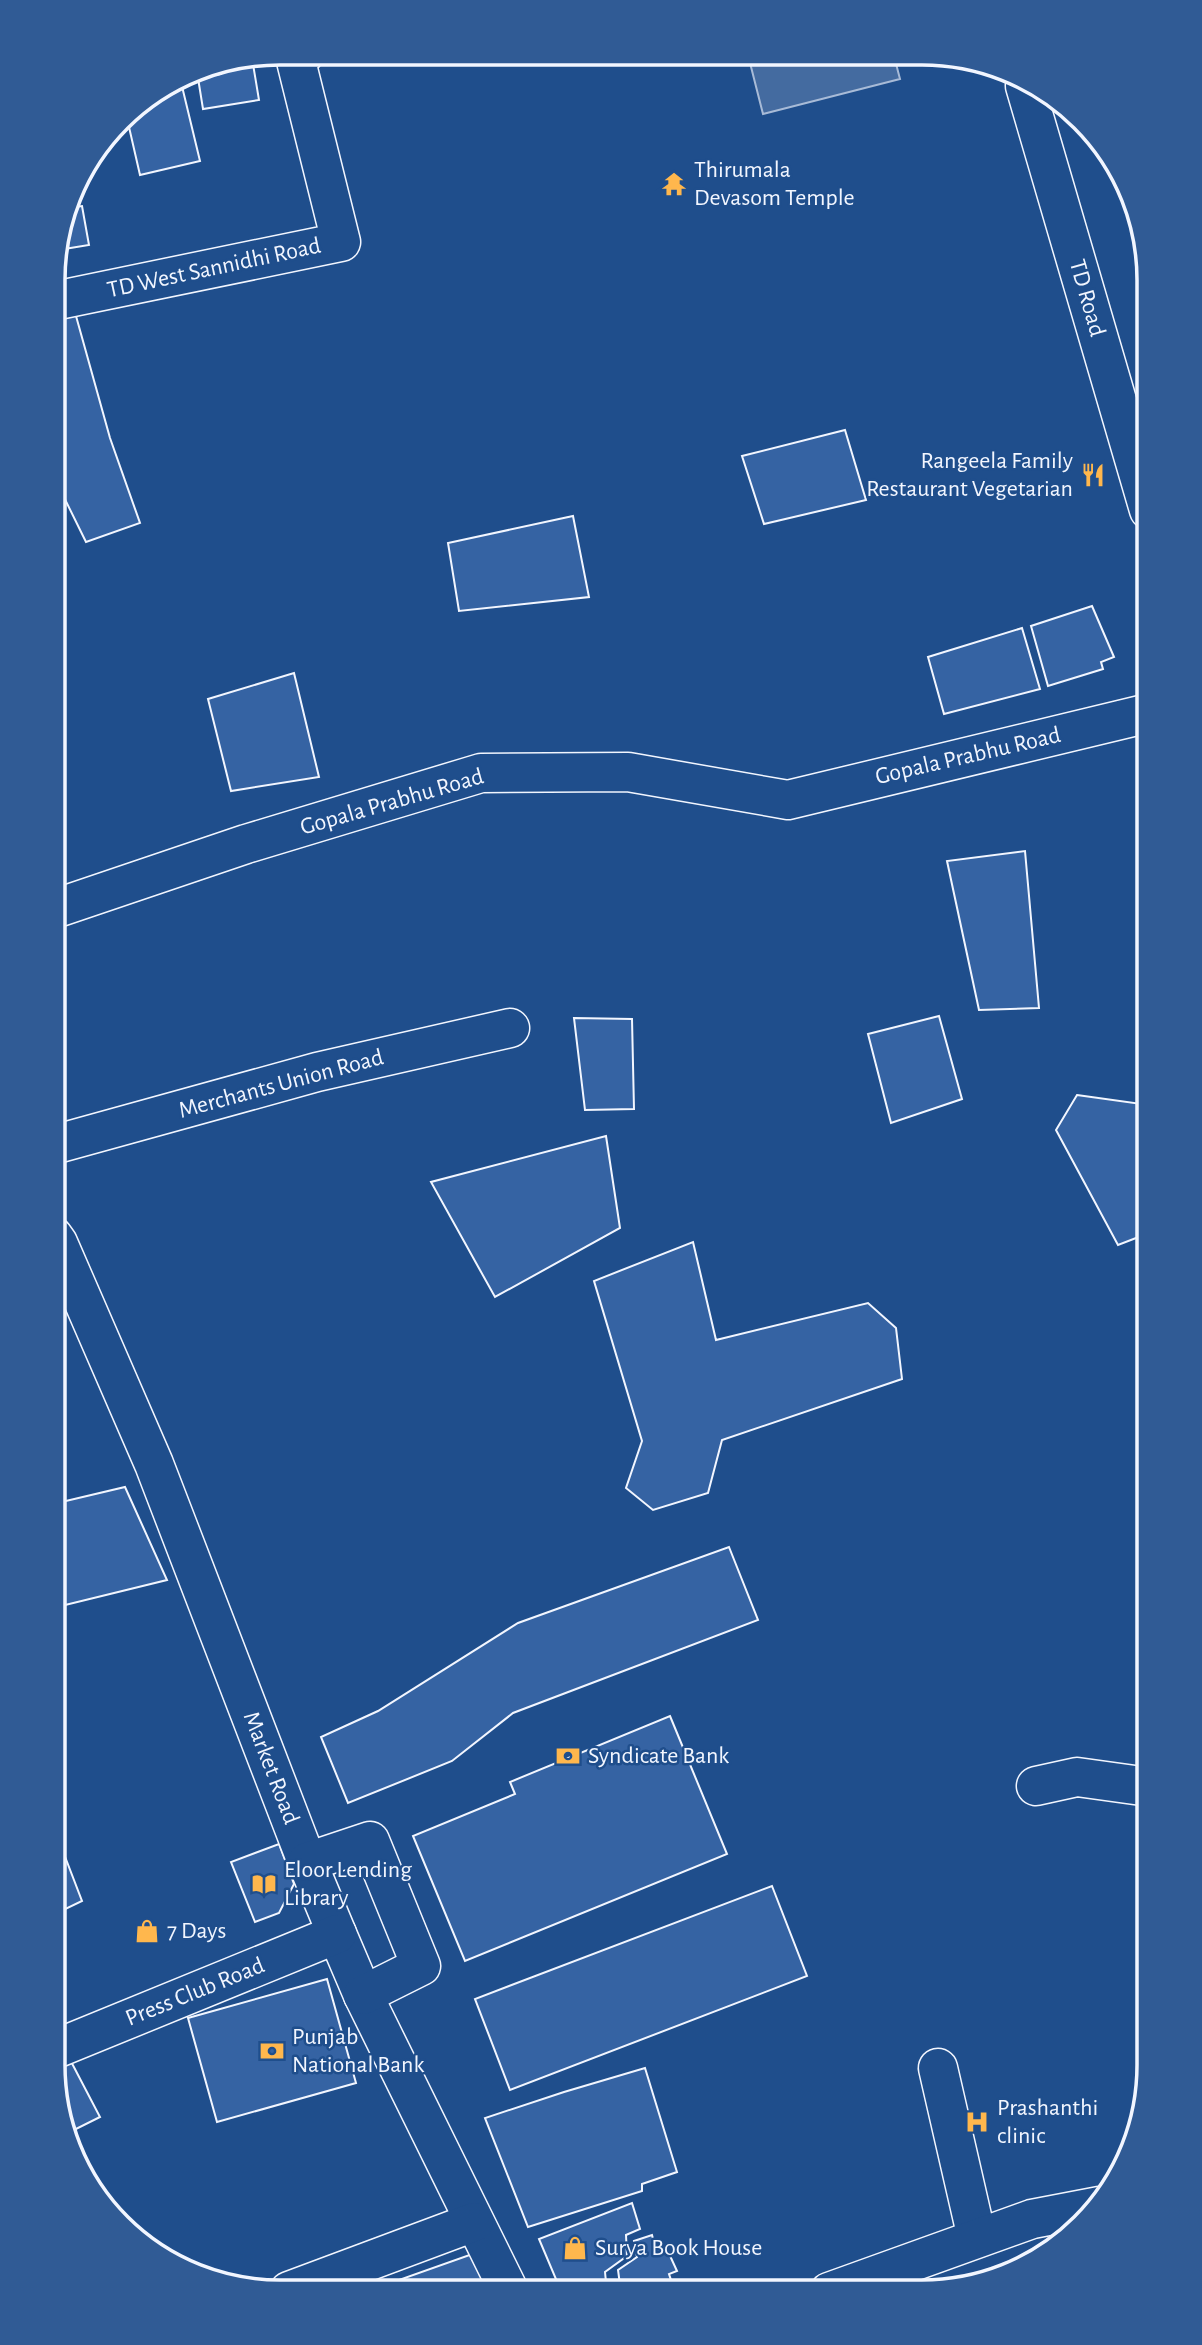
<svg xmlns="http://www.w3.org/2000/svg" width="1202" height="2345" font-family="'Alegreya Sans',sans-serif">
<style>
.water{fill:#446ba0;stroke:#a8bbd7;stroke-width:2}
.building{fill:#3563a3;stroke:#f2f6ff;stroke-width:2}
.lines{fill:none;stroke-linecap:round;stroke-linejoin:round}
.minor-casing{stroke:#f2f6ff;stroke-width:41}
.minor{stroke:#1f4e8c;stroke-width:38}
.labels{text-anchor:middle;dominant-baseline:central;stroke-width:5;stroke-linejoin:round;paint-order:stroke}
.poi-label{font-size:24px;fill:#f2f6ff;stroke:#1f4e8c;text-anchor:start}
.street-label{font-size:24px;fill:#f2f6ff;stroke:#1f4e8c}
.rim{fill:none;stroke:#f2f6ff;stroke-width:3.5}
</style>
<rect width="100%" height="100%" fill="#1f4e8c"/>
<!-- water -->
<polygon class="water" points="748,55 894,56 900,79 763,114"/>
<!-- building -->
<g class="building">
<polygon points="252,58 259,100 203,109 198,78 221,74 219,64"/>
<polygon points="180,78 200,161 140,175 126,114 129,109"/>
<polygon points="82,206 89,245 58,250 57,242 67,208"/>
<polygon points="71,298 110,438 140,523 86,542 54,477 54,306"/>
<polygon points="845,430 866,500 764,524 742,456"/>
<polygon points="573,516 589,597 459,611 448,543"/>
<polygon points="1092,606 1114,657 1101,662 1103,669 1048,686 1031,626"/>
<polygon points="1022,628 1040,689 944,714 928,657"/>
<polygon points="294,673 319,777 231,791 208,699"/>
<polygon points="1025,851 1039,1008 979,1010 947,861"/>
<polygon points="939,1016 962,1099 891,1123 868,1034"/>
<polygon points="574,1018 632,1019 634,1109 585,1110"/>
<polygon points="1077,1095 1149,1105 1149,1233 1118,1245 1056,1130"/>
<polygon points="606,1136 620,1228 495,1297 431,1182"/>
<polygon points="693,1242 716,1340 868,1303 896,1328 902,1379 722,1440 708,1493 653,1510 626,1488 642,1441 594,1281"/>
<polygon points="125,1487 167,1580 53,1608 53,1504"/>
<polygon points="729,1547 758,1620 513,1713 452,1761 348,1803 321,1737 378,1711 518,1623"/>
<polygon points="670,1716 727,1854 465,1961 413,1836 515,1794 510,1782"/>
<polygon points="54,1828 82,1901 53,1915 53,1829"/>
<polygon points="279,1844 294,1884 279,1913 255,1922 231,1862"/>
<polygon points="772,1886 807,1976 510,2090 475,1999"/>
<polygon points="327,1979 356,2083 217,2122 188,2018"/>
<polygon points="65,2050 100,2117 64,2135 52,2066"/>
<polygon points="645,2068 677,2172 642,2184 642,2191 528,2227 485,2118 564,2092"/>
<polygon points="632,2203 640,2229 626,2235 627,2256 605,2272 607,2292 561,2291 539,2239"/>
<polygon points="652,2235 656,2250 666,2247 677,2271 669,2274 675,2292 621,2292 618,2270 637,2257 634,2241"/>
<polygon points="478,2252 493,2291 368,2291"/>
</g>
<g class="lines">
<!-- minor casing -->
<g class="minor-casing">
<g id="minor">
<polyline points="1025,86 1149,510"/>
<polyline points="54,301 341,242 295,57 305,53"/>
<polyline points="54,909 246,844 481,773 628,772 788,800 1149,713"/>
<polyline points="53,1145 317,1072 510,1028"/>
<polyline points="53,1236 58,1243 154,1464 307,1862 337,1934 363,1995 509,2291"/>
<polyline points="1036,1786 1077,1777 1149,1787"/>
<polyline points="307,1862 370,1841 421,1966 363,1995"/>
<polyline points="53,2050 337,1934"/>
<polyline points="938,2068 977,2238"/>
<polyline points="289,2291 474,2222"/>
<polyline points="829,2292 1032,2219 1100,2206"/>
</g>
</g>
<!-- minor -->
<use href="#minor" class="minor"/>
</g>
<!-- icons -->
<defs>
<g id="temple-bare" transform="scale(1.89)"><path d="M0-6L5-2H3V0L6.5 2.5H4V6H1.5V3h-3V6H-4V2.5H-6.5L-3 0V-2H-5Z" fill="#ffb74d" stroke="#1f4e8c" stroke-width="2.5" paint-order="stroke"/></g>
<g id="restaurant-bare" transform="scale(1.89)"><path d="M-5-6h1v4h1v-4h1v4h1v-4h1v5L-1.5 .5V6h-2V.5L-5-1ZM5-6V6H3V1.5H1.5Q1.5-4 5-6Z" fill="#ffb74d" stroke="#1f4e8c" stroke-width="2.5" paint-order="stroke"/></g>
<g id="bank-bare" transform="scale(1.89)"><path d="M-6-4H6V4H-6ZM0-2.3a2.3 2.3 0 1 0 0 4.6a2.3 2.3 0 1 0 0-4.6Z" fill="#ffb74d" stroke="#1f4e8c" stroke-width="2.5" paint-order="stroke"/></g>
<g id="library-bare" transform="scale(1.89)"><path d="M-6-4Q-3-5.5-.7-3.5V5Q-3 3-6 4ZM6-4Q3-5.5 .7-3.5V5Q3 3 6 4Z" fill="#ffb74d" stroke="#1f4e8c" stroke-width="2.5" paint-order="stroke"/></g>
<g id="shop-bare" transform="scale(1.89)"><path d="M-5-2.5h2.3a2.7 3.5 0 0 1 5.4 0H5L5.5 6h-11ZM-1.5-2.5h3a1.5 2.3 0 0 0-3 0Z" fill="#ffb74d" stroke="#1f4e8c" stroke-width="2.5" paint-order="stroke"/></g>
<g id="hospital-bare" transform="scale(1.89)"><path d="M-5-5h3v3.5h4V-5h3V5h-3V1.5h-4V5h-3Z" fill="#ffb74d" stroke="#1f4e8c" stroke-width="2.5" paint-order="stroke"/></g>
</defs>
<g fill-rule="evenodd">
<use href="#temple-bare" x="674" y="184"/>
<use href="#restaurant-bare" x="1093" y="475"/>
<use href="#bank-bare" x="568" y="1756"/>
<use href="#library-bare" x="264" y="1884"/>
<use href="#shop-bare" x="147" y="1931"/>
<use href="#bank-bare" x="272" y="2051"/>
<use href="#hospital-bare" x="977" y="2122"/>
<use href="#shop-bare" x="575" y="2248"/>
</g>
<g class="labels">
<!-- poi labels -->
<g class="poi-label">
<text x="694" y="170">Thirumala<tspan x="694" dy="28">Devasom Temple</tspan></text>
<text x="1073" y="461" text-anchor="end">Rangeela Family<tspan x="1073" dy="28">Restaurant Vegetarian</tspan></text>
<text x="588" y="1756">Syndicate Bank</text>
<text x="284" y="1870">Eloor Lending<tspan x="284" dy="28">Library</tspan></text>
<text x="167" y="1931">7 Days</text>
<text x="292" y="2037">Punjab<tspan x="292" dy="28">National Bank</tspan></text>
<text x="997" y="2108">Prashanthi<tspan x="997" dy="28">clinic</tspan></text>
<text x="595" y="2248">Surya Book House</text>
</g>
<!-- street labels -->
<g class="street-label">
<text transform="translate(214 268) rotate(-12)">TD West Sannidhi Road</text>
<text transform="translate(1087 298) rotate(74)">TD Road</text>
<text transform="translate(968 756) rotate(-13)">Gopala Prabhu Road</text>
<text transform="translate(392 802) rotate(-16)">Gopala Prabhu Road</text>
<text transform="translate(281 1084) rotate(-15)">Merchants Union Road</text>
<text transform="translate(271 1768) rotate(69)">Market Road</text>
<text transform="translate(195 1992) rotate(-22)">Press Club Road</text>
</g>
</g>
<!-- crop -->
<path d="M0 0H1202V2345H0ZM280 65H922A215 215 0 0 1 1137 280V2065A215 215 0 0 1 922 2280H280A215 215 0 0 1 65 2065V280A215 215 0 0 1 280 65Z" fill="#305b95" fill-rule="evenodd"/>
<path class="rim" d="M280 65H922A215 215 0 0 1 1137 280V2065A215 215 0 0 1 922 2280H280A215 215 0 0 1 65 2065V280A215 215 0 0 1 280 65Z"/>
</svg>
